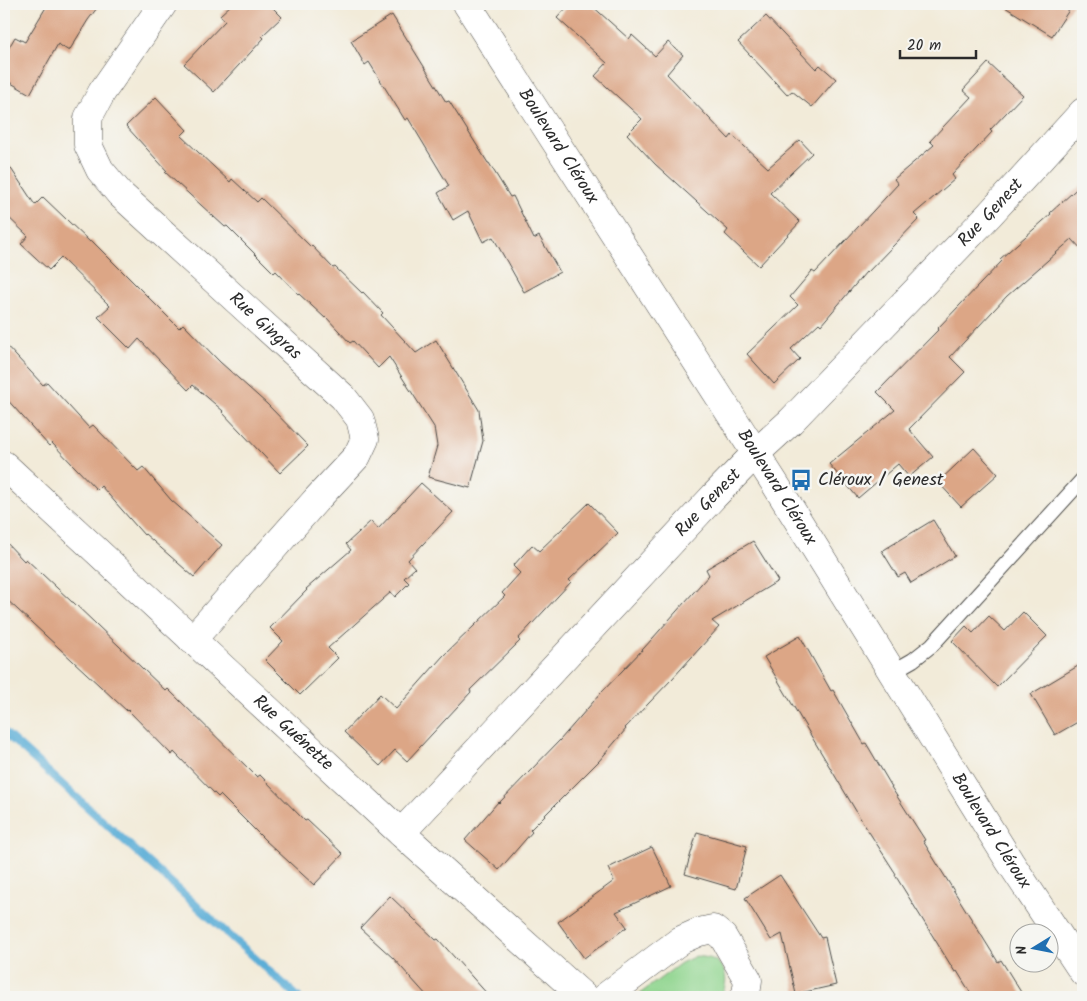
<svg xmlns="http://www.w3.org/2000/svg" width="1087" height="1001" font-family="Kalam,sans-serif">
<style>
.green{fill:#90d58f;stroke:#5e805d}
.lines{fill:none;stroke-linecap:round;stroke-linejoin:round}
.stream{stroke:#5caed7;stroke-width:8}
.building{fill:#dca686}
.lane-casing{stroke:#494845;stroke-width:16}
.street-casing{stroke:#494845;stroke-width:29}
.secondary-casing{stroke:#494845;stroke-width:29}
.lane{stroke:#fff;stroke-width:14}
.street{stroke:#fff;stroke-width:28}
.secondary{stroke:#fff;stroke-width:28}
.labels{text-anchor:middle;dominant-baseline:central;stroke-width:5;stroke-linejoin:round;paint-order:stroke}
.street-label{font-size:18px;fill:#2b2b2b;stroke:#f6f6f2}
.poi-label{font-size:18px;fill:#2b2b2b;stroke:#f6f6f2;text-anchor:start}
</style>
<rect width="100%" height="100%" fill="#f6f6f2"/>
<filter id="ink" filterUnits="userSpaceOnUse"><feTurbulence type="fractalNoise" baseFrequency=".02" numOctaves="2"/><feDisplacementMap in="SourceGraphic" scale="10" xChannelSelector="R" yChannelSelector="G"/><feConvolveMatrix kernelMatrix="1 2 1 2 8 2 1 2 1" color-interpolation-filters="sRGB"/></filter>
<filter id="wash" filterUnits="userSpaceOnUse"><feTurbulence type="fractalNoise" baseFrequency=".0096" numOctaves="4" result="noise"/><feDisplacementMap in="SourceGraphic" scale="20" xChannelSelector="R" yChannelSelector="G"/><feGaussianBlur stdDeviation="1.12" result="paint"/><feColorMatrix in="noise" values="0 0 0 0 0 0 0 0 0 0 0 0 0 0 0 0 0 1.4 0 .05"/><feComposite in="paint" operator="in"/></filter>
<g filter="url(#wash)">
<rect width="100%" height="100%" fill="#f2ebd9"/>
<!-- green -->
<path class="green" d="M696 956C701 957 707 957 712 959 728 966 729 984 720 997H638L642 992 681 963Z"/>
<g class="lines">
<!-- stream -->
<polyline class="stream" points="4,732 298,997"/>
</g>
<g id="blocks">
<!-- building -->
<g class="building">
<polygon points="48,4 100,4 88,20 69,51 58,44 30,94 4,79 4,56 15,37 25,42"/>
<polygon points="232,4 269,4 282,17 262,36 264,38 214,92 184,64 225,21 220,15"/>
<polygon points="570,4 590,4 629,39 632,35 655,56 668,42 683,55 667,74 729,139 732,135 768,168 800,140 812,153 770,193 800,222 759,266 725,234 728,230 655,164 627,134 642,119 595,76 607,63 557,18"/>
<polygon points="1000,4 1073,4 1052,36"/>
<polygon points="392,15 446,102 449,101 488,163 489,163 510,197 513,196 534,239 539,236 560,272 524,292 493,237 483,242 468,211 453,220 438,193 449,186 408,118 405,120 369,62 365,65 351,41"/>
<polygon points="766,16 816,69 820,65 836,79 812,107 792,91 787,95 738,42"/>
<polygon points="988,63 1023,95 990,130 992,132 952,175 955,179 914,214 919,219 867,273 866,272 821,325 819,323 791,349 800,359 774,384 747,354 798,305 790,297 812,271 815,273 873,211 898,184 894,179 934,145 930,141 971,97 963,90"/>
<polygon points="156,97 187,130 181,136 230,182 232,179 257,202 261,198 310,246 311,245 333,268 335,267 362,293 363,292 383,313 381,315 416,353 436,340 479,410 483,441 470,488 428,477 437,446 434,427 389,357 378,368 353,341 350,343 326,317 325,318 299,294 299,295 276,271 274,273 227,226 225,227 165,172 167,171 126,126"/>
<polygon points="4,158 35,205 43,197 90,242 91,240 179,328 183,324 220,362 267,404 308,446 280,473 222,412 223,411 193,385 188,390 139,339 130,349 98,317 110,306 61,258 49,270 21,244 28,236 4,213"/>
<polygon points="1083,183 1083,251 1072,239 1007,296 950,357 965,372 909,429 933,457 909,477 898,464 858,498 829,464 895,410 877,392 939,329 938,328 1002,261 1000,259 1051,214 1050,213"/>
<polygon points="4,343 43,385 47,382 89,428 93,425 138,471 143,467 171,500 222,545 194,577 145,534 144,535 101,486 97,490 52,443 49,446 4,396"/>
<polygon points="974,448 998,474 961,507 938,482"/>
<polygon points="421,483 453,512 408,560 415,568 404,578 409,583 395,597 391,592 328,648 338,658 300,695 265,660 283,641 270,628 307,590 306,589 351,550 346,544 371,521 378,529"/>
<polygon points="589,503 618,533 569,580 571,582 518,639 520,641 470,690 471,692 407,761 395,750 380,766 344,732 380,694 396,709 443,656 505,596 502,593 520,573 513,566 532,545 539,551"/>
<polygon points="933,520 955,556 911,583 905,573 898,577 882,551"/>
<polygon points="4,540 24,561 26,559 72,602 73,602 166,691 168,689 257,777 260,775 305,821 307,820 343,854 314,885 265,840 220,795 218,797 174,752 172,755 128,710 127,711 4,597"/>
<polygon points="753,541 778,581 712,621 719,627 672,679 625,728 626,729 599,761 530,830 532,832 499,870 465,840 498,802 499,803 560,740 601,693 644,648 709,575 706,569"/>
<polygon points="1023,612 1047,636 997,687 952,641 966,626 973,633 989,616 1005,631"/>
<polygon points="800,636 831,691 833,690 864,744 866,743 892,787 891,787 925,840 923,841 998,962 1001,960 1024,997 973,997 957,971 955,972 895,875 896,874 862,821 764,657"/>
<polygon points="1083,663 1083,719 1055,735 1031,694"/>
<polygon points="697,832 747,846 736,889 685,874"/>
<polygon points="652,847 671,886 616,912 627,927 584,958 558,922 614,881 608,868"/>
<polygon points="780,875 821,938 825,937 836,985 796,994 782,934 771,940 745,898"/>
<polygon points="390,896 436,940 438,939 490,997 428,997 393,958 360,928"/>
</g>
</g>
</g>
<g filter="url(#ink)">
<use href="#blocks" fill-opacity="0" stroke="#494845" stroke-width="1"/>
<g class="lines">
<!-- lane casing -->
<g class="lane-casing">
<polyline id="lane" points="892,672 913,660 932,645 1083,479"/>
</g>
<!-- street casing -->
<g class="street-casing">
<g id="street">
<path id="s1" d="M163 4 102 92 88 118V145L100 170 120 194 343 397 360 419 365 439 357 456 316 500 192 640"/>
<path id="s2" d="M4 465 401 833 584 997"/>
<path id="s3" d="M401 833 714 496 755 454 791 421 989 215 1083 112"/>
<polyline points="605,997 681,940 699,932 713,929 723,937 748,980 746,995 744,997"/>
</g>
</g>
<!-- secondary casing -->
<g class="secondary-casing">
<g id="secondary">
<path id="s4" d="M467 4 774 482 1010 862 1083 972"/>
</g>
</g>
<!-- lane -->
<use href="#lane" class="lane"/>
<!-- street -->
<use href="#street" class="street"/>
<!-- secondary -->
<use href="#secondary" class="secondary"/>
</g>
</g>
<!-- icons -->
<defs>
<g id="bus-bare" transform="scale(1.725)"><path d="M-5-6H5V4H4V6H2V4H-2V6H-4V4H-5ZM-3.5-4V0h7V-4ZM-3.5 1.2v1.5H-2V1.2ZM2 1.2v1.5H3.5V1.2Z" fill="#1f6fb2" stroke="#f6f6f2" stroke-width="2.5" paint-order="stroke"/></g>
</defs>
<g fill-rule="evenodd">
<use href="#bus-bare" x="801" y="480"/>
</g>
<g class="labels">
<!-- street labels -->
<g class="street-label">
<text stroke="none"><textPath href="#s4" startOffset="169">Boulevard Cléroux</textPath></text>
<text stroke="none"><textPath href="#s3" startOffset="856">Rue Genest</textPath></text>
<text stroke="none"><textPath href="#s1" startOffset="419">Rue Gingras</textPath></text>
<text stroke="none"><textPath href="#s4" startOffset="574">Boulevard Cléroux</textPath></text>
<text stroke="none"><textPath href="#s3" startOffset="451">Rue Genest</textPath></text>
<text stroke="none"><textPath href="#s2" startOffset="394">Rue Guénette</textPath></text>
<text stroke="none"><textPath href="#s4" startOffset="979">Boulevard Cléroux</textPath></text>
</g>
<!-- poi labels -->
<g class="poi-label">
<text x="818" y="480">Cléroux / Genest</text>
</g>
</g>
<!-- margin -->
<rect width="1087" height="1001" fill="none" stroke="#f6f6f2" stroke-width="20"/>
<!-- north arrow -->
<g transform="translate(1034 948) rotate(260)"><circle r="24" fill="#f6f6f2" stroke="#a5a5a2"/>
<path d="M0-4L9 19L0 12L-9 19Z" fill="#1f6fb2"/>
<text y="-8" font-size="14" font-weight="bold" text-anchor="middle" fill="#2b2b2b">N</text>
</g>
<!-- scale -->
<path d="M900 50v8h76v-8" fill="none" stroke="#2b2b2b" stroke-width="2.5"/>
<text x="907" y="50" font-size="15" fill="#2b2b2b" stroke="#f6f6f2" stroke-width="4" paint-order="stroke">20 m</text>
</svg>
